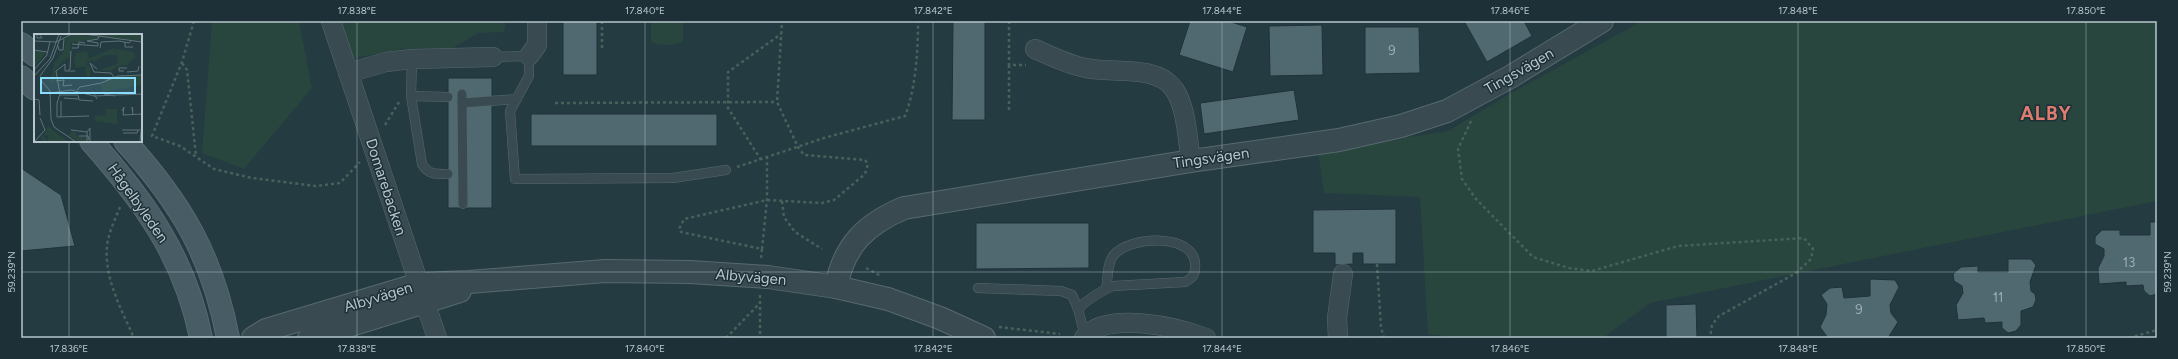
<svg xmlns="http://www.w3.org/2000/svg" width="2178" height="359" font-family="Figtree,sans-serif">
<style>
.green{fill:#28453e}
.building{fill:#50686f;stroke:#203239}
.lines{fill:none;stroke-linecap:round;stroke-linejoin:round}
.service-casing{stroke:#57696f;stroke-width:10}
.minor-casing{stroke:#57696f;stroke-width:20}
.tertiary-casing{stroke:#57696f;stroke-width:24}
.secondary-casing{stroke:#57696f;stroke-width:24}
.path{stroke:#47615b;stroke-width:2.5;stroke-dasharray:3 3;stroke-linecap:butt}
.service{stroke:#394b51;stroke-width:9}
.minor{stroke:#394b51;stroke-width:19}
.tertiary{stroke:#394b51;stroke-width:22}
.secondary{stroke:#475c65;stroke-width:22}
.ticks{fill:none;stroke:#b6c6cc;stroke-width:1;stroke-opacity:0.45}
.labels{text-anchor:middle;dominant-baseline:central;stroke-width:3;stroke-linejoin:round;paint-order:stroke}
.number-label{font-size:13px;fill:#9caeb5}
.street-label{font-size:15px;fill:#b6c6cc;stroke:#1e3037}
.district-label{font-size:19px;font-weight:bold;letter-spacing:1px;fill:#df7c72;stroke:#1e3037}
.inset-road{fill:none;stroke:#5e7379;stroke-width:1}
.view{fill:#8addfd;fill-opacity:0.15;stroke:#8addfd;stroke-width:2}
.inset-edge{fill:none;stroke:#b6c6cc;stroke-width:2}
.neatline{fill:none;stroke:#b6c6cc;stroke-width:1.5}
.ticks-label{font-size:10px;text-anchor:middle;fill:#b6c6cc}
</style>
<rect width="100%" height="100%" fill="#243b42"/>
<!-- green -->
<g class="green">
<polygon points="212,21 299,21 312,88 244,169 202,153"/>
<polygon points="341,21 506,21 504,32 478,33 453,48 402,49 350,59"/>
<path d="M651 21H683V41C676 46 659 46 651 42Z"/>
<polygon points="1642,21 2157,21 2157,201 1650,303 1603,338 1461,338 1428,334 1420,197 1324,193 1318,152 1448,131 1513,92"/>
</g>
<!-- building -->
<g class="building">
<rect x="563" y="21" width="34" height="54"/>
<polygon points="953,21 985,21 985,120 952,120"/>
<polygon points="1190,21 1228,21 1247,27 1233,72 1179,55"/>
<polygon points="1464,21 1524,21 1532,36 1487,62"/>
<polygon points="1322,25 1323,75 1270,76 1269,26"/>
<polygon points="1365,27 1419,27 1420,73 1365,74"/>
<rect x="448" y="78" width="44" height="130"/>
<polygon points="1294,90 1299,120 1204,134 1200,103"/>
<rect x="531" y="114" width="186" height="32"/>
<polygon points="21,168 61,195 75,246 21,251"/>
<polygon points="1396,209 1396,264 1363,264 1363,253 1353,253 1353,264 1335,265 1335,253 1313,253 1313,210"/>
<polygon points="2150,222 2157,222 2157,294 2150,296 2144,291 2143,285 2126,286 2126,282 2099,284 2098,268 2104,256 2104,249 2095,244 2095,237 2102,230 2120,230 2120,235 2150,235"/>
<polygon points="976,223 1089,223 1089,268 976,269"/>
<polygon points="2008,259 2031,259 2036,265 2030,282 2031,291 2035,294 2036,300 2033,307 2021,311 2021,325 2016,331 2008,333 2002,328 2002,322 1985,323 1984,318 1958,320 1956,305 1963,293 1962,286 1954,281 1953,274 1961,267 1978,266 1978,272 2008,272"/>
<polygon points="1870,279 1895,280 1899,287 1890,305 1891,313 1898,322 1888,338 1828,338 1820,327 1826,315 1827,304 1821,295 1830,288 1842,287 1844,298 1870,296"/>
<polygon points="1696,304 1697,338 1666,338 1666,305"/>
</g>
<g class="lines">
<!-- service casing -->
<g class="service-casing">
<g id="service">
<polyline points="493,57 529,56 529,76 510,111 515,179 673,178 726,170"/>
<path d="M412 59 411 96 422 164C429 175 435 174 448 174"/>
<polyline points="462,94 463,204"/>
<polyline points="411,96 448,97"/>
<polyline points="462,103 517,99"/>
<polyline points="978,288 1061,291 1072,295 1078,309 1085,336"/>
<path d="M1078 309C1089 298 1099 292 1113 286L1185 282C1191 279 1195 276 1195 268 1199 232 1128 235 1113 256 1107 264 1108 279 1106 289"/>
</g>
</g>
<!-- minor casing -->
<g class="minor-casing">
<g id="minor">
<polyline points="331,21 437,338"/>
<path d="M1035 49C1051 56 1069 65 1086 68 1112 74 1156 64 1174 89 1187 108 1187 138 1191 161"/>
<polyline points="529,56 537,45 537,21"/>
<polyline points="348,73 386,62 412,59 493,57"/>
<path d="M1084 338C1106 310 1177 327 1206 338"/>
<polyline points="1338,338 1337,318 1343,274"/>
</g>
</g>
<!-- tertiary casing -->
<g class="tertiary-casing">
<g id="tertiary">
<path d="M836 287C844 245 866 224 904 208L1191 161 1339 140 1401 126 1447 111 1510 77 1602 21"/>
<polyline points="253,338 266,330 419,284 469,282 605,271 690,272 768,277 836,287 888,299 940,318 984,338"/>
<polyline points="309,338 460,291"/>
</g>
</g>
<!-- secondary casing -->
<g class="secondary-casing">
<g id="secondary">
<polyline points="21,44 35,55"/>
<polyline points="21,77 35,89"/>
<path d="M91 141C144 201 185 257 201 338"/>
<path d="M125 141C181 203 212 255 228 338"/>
</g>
</g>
<!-- path -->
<g class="path">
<polyline points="194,21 182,62 152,136 180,146 214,169 252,178 316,186 340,183 360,162"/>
<polyline points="602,21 602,51"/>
<polyline points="1009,21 1009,65 1026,65"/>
<polyline points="182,63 187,70 196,156"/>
<polyline points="1009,65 1009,113"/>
<polyline points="555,103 777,102"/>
<polyline points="1471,121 1458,149 1462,179 1476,199 1533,257 1569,268 1592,271 1678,246 1804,238 1813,249 1811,259 1796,273 1719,316 1712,325 1710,338"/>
<polyline points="385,125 399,102"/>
<polyline points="761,160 728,108 728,72 781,34"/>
<path d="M737 167 824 138 905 116C916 88 918 50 918 21"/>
<polyline points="782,201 784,217 795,232 822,249"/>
<path d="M120 207C115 220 108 233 107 247 104 278 122 311 134 338"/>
<polyline points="762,249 767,200 767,158"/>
<polyline points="761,258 762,249 681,232 679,229 684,219 767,200 822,203 834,200 865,174 868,164 865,160 804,155 798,147 777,102 782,21"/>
<polyline points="1377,264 1381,327 1384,338"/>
<polyline points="866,268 881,276"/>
<polyline points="760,295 760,338"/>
<polyline points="999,327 1060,334"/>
<polyline points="726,338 760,303"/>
<polyline points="2129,338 2157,330"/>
</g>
<!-- service -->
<use href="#service" class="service"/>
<!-- minor -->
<use href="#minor" class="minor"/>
<!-- tertiary -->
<use href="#tertiary" class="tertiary"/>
<!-- secondary -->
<use href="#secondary" class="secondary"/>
</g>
<!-- ticks -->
<path class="ticks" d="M69 21V35M357 21V338M645 21V338M933 21V338M1222 21V338M1510 21V338M1798 21V338M2086 21V338M69 141V338M21 272H2157"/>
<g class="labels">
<!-- number labels -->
<g class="number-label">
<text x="1392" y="50">9</text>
<text x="2129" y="262">13</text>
<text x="1998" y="297">11</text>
<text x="1859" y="309">9</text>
</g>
<!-- street labels -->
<g class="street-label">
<text transform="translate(1519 71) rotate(-30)">Tingsvägen</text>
<text transform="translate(1211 158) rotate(-8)">Tingsvägen</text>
<text transform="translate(386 187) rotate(72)">Domarebacken</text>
<text transform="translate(138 203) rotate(55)">Hågelbyleden</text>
<text transform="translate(751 277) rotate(5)">Albyvägen</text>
<text transform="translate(378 297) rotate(-17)">Albyvägen</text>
</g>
<!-- district labels -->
<g class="district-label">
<text x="2046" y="113">ALBY</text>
</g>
</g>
<!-- overview -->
<g transform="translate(34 34)">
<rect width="108" height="108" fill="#243b42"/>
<path d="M40 0 64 3 63 5 37 9V24H33L22 34 21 48 16 50 20 29 30 17 32 5ZM67 0H108V7L59 1ZM80 14 82 15 80 17V18L83 15 100 18 101 23 93 31 84 32 77 37 65 36 83 30 84 21H71L61 27 57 26 53 30 56 33V42L53 43 51 36 54 25ZM0 16 12 19 0 33ZM52 17 55 20 51 33 42 34 40 28 42 19ZM84 42H108V51L68 58V53L64 50ZM72 75H83V90L61 87V82L72 81ZM14 92 27 103 36 108H11L6 104 9 101 13 107 15 103 10 100ZM40 97 44 102 51 103 52 108H45L34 101Z" fill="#28453e"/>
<path class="inset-road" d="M3 0V4H8L5 0M50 0 108 8M0 7 22 8 38 0M91 8V13H99M64 9 53 7 64 5 65 2M38 10 64 12V9M24 12 25 16H29L30 5M38 14H44L45 8 51 9M66 14 67 8 85 7 95 9 98 6M0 16 13 18M63 35 56 29 60 38 77 39 80 43M0 36 13 21 16 7M34 36 36 35 37 17M41 37H31V30L22 37 26 60 23 69V83L55 82M90 37H85V34H93M93 38 104 37 105 32M0 42 16 25 25 0M6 42 19 24 27 2M58 44 76 45M6 45 16 57 17 85 20 93 42 108M22 47 30 46 29 52 38 51M43 56 46 53 67 49 84 42 108 41M17 59 37 56 60 62 108 60M53 60 59 58 63 65M26 61H44L45 66 59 67M70 62 71 60 81 62M30 64 44 65M0 65 5 66 6 81M27 67V83M88 77 90 73 89 81 108 80M99 77 98 73 99 81M37 96 53 98V108M88 96H106M53 98 56 94V108M89 99H103L104 96M45 102H54L55 106M0 108 11 96 6 84M106 108 108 87"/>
<path class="view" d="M7 44H101V59H7Z"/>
<rect width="108" height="108" class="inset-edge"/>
</g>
<!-- border -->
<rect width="2178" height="359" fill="none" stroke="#1e3037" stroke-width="44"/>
<rect x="22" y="22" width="2134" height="315" class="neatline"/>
<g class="ticks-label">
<text x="69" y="14">17.836°E</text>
<text x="357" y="14">17.838°E</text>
<text x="645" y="14">17.840°E</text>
<text x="933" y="14">17.842°E</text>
<text x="1222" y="14">17.844°E</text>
<text x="1510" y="14">17.846°E</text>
<text x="1798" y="14">17.848°E</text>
<text x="2086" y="14">17.850°E</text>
<text transform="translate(11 272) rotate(-90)" y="4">59.239°N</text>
<text transform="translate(2167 272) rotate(-90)" y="4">59.239°N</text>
<text x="69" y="352">17.836°E</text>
<text x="357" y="352">17.838°E</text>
<text x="645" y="352">17.840°E</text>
<text x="933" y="352">17.842°E</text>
<text x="1222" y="352">17.844°E</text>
<text x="1510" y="352">17.846°E</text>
<text x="1798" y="352">17.848°E</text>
<text x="2086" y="352">17.850°E</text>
</g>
</svg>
